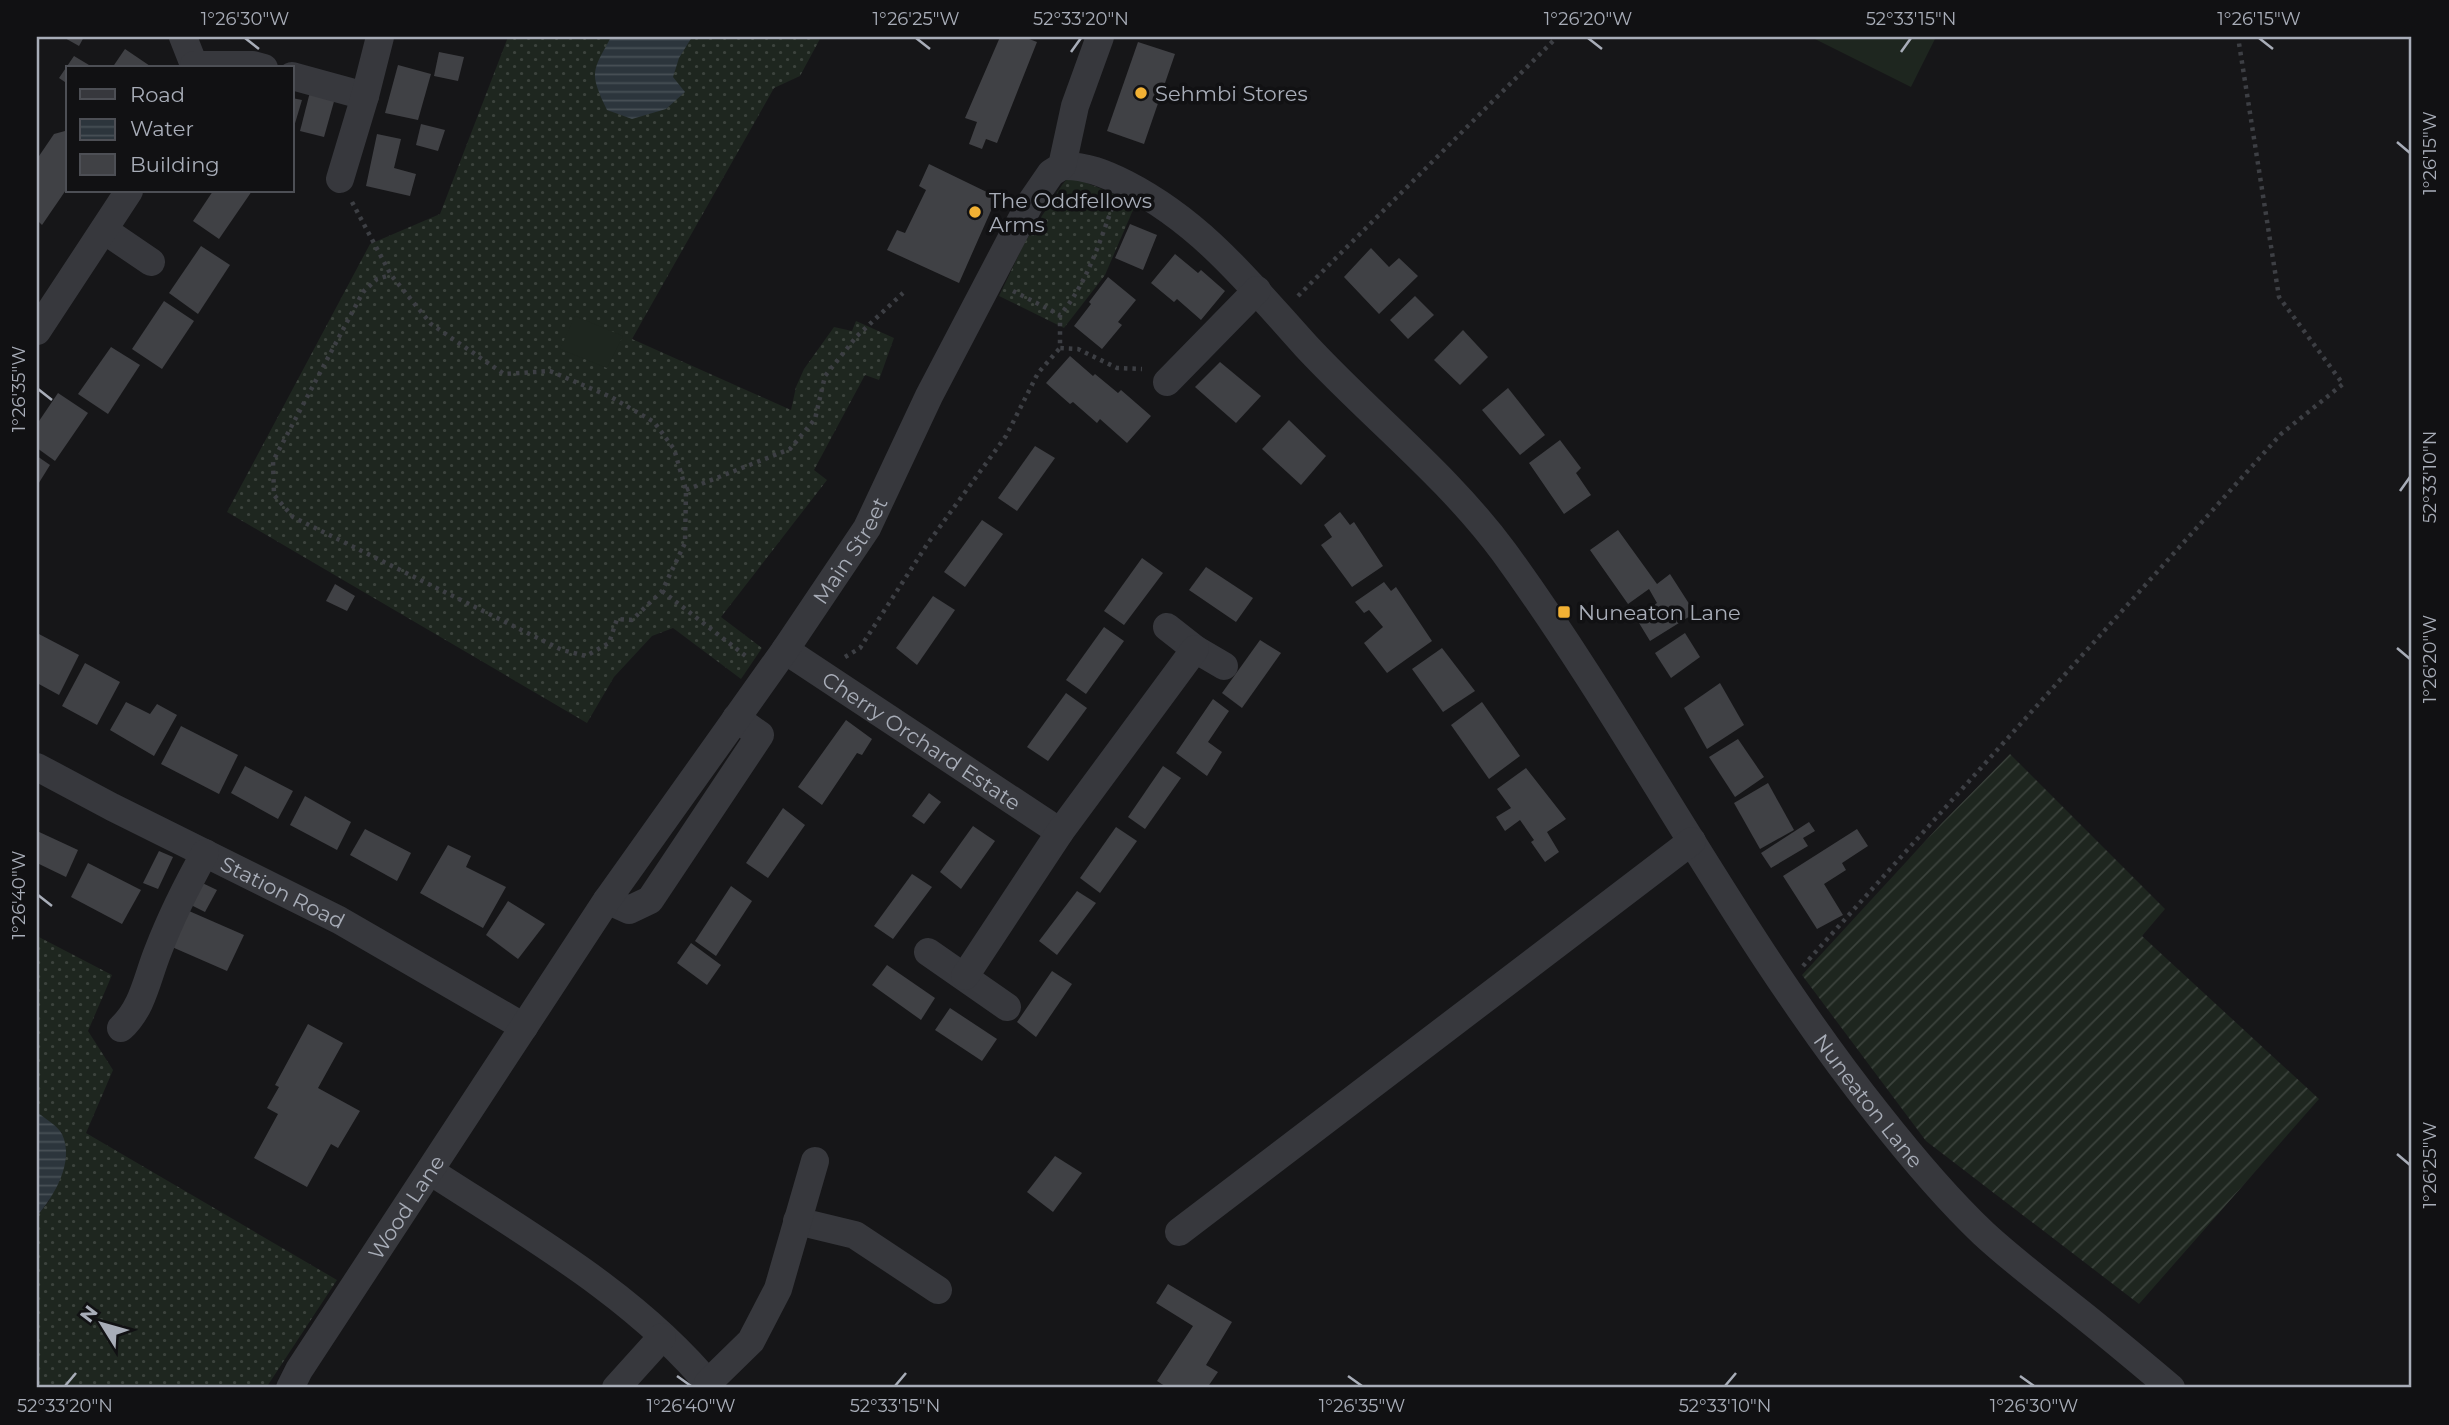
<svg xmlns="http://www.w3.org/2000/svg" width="2449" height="1425" font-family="Montserrat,sans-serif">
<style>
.grass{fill:url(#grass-dots)}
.garden{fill:url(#garden-furrows)}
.pitch{fill:#1e261f}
.water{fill:url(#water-rules)}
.building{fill:#404145}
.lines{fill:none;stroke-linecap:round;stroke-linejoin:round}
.path{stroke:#3d3f44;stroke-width:4.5;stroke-dasharray:3.5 5;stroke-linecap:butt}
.minor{stroke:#37383d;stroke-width:28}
.ticks{fill:none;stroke:#a8adb8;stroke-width:2.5}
.poi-dot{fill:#f2b134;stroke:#111113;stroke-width:2.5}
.labels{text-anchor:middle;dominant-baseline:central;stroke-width:7;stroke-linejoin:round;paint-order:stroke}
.poi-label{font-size:21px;fill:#a8adb8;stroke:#111113;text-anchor:start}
.street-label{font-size:21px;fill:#a8adb8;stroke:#111113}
.neatline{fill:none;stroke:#a8adb8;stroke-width:2.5}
.ticks-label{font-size:18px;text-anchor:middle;fill:#a8adb8}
</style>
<defs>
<pattern id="grass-dots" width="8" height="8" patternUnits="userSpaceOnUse" patternTransform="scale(1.75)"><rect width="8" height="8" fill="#1e261f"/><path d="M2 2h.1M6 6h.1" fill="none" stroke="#3c433d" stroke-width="1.8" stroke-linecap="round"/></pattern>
<pattern id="garden-furrows" width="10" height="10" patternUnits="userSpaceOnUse" patternTransform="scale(1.75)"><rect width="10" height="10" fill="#1e261f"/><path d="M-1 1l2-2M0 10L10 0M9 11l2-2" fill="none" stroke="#3c433d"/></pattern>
<pattern id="water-rules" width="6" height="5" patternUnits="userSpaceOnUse" patternTransform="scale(1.75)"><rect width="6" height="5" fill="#2c353c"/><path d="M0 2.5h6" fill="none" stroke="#485056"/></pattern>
</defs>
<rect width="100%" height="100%" fill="#161618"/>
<!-- grass -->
<g class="grass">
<polygon points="508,37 821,37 800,76 774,88 632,339 791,410 796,387 804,369 834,327 852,331 856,321 894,338 879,380 865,375 814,470 827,480 721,617 762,648 741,679 673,628 652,636 614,677 587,723 227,512 370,244 440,214"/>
<polygon points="1077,179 1136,203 1105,275 1064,328 999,296 1025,242 1062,185 1066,180"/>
<polygon points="37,936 112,975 88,1031 113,1070 86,1133 337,1280 266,1388 37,1388 37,1216 49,1201 62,1133 37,1112"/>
</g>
<!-- garden -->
<polygon class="garden" points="2010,754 2165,909 2142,936 2319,1099 2139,1304 1926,1141 1802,975 1941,824"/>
<!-- pitch -->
<g class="pitch">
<polygon points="1811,37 1936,37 1911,87"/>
<polygon points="575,316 623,336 607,368 560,349"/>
</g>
<!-- water -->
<g class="water">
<path d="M611 37H692L679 58 673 77 685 92 666 109 632 119 607 110C589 72 592 72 611 37Z"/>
<path d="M37 1112C44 1118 58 1126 62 1134 75 1162 54 1196 37 1216Z"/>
</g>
<!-- building -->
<g class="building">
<polygon points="63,37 84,37 79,46"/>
<polygon points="1000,37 1024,37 1037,42 997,143 986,139 982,149 969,144 977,122 965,118"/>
<polygon points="1138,42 1175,54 1144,144 1107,131"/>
<polygon points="125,49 153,68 112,68"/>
<polygon points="439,52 464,57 458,81 434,76"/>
<polygon points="74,56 94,68 68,68 68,84 59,78"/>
<polygon points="398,65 431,74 418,120 385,113"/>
<polygon points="310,92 335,98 324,137 300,131"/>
<polygon points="292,98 302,100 293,130 292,130"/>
<polygon points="421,124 445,130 438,151 416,145"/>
<polygon points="65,131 68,132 68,187 42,225 37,220 37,159 54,134"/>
<polygon points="377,134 401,139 394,168 416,174 410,196 366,186"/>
<polygon points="929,164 997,197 959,283 887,250 897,230 905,233 926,190 919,186"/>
<polygon points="213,191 252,191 219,239 193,221"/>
<polygon points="1130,224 1157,235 1143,270 1115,258"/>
<polygon points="201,246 230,265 198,314 169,293"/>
<polygon points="1371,248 1389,267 1399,258 1418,276 1379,314 1344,277"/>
<polygon points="1175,254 1198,273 1201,270 1225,291 1201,320 1177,299 1174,302 1151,283"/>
<polygon points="1108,277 1136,300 1118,322 1122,325 1102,349 1074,326 1091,304 1089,302"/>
<polygon points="1415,296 1434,315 1408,339 1390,320"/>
<polygon points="164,301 194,321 162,369 132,349"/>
<polygon points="1463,330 1488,357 1460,385 1434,360"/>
<polygon points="111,347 140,365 108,414 78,394"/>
<polygon points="1070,356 1093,376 1095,374 1118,393 1121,390 1151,416 1127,443 1100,419 1097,423 1073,402 1070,404 1046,383"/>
<polygon points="1220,362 1261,396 1236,423 1195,387"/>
<polygon points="1508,388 1545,435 1520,455 1482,410"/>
<polygon points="58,393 88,413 55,461 37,448 37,424"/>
<polygon points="1289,420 1326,456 1301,485 1262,449"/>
<polygon points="1560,440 1581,468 1576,473 1591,495 1564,514 1529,463"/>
<polygon points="1035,446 1055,458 1017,511 998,498"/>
<polygon points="37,456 50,465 37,486"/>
<polygon points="1340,512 1350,525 1354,522 1383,566 1352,587 1321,545 1332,537 1324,525"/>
<polygon points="982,520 1003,534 965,587 944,572"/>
<polygon points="1618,530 1657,584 1670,574 1695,613 1650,641 1636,618 1657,603 1649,589 1628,604 1590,550"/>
<polygon points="1142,558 1163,573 1124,625 1104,611"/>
<polygon points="1206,567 1253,598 1236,622 1189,590"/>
<polygon points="1384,582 1391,591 1396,587 1432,641 1387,673 1364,643 1383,627 1369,610 1364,613 1355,602"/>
<polygon points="335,584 355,596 347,611 326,601"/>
<polygon points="933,596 955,610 917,665 896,648"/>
<polygon points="1104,627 1124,641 1086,694 1066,680"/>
<polygon points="37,633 79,655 59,695 37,683"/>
<polygon points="1685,633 1700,657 1671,678 1655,653"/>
<polygon points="1260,640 1281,653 1242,708 1222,693"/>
<polygon points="1442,648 1475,691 1443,712 1412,669"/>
<polygon points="85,663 120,682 97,725 62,706"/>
<polygon points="1720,683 1744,725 1707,749 1684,708"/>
<polygon points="1066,693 1087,708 1048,761 1027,747"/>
<polygon points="1213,699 1229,711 1208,742 1222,752 1207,776 1176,753"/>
<polygon points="126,702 150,714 157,704 177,715 154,756 110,730"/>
<polygon points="1482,702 1520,756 1489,779 1451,725"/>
<polygon points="846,720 872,739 862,755 857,753 822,805 798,787"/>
<polygon points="181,726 238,755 219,794 161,764"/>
<polygon points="1738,739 1764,777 1735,797 1709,757"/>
<polygon points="245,766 293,791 278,819 231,793"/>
<polygon points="1163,766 1181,778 1145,829 1128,817"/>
<polygon points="1526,768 1566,819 1547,832 1559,852 1545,862 1531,842 1534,840 1520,820 1505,831 1496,817 1511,808 1497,789"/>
<polygon points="1768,783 1794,830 1760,849 1734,803"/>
<polygon points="929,793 941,802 924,824 912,816"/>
<polygon points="305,796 351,822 337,850 290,825"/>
<polygon points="783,808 805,825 768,878 746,863"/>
<polygon points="1809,822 1815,831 1803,838 1808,846 1771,868 1761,853"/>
<polygon points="973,826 995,841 961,889 940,872"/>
<polygon points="1116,827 1137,841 1100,893 1080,878"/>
<polygon points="365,829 411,853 397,881 350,855"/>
<polygon points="1857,829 1868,846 1842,863 1846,870 1824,884 1843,915 1817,929 1783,876"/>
<polygon points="37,831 78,850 66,877 37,863"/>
<polygon points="448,845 471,856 466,867 506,887 483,928 420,893"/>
<polygon points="159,851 173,857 158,889 143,883"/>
<polygon points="88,863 141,890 122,924 71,897"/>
<polygon points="912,874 932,887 893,939 874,926"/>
<polygon points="194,879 217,890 205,912 183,901"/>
<polygon points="731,886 752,901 716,956 695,941"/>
<polygon points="1077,891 1096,903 1057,955 1039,941"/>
<polygon points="508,901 545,924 518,959 486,935"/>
<polygon points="189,911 244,935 227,971 172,947"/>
<polygon points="691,943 721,965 707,985 677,963"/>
<polygon points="887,965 935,998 921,1020 872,985"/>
<polygon points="1052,971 1072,984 1036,1037 1017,1022"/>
<polygon points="950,1008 997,1039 982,1061 935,1030"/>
<polygon points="308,1024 343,1043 318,1088 360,1111 338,1148 331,1144 307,1187 254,1158 278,1114 267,1108 279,1087 275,1085"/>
<polygon points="1055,1156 1082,1173 1053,1212 1027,1192"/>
<polygon points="1168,1284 1232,1322 1206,1365 1218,1372 1207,1388 1168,1388 1157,1381 1193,1326 1156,1303"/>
</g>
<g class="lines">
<!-- path -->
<g class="path">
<polyline points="352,202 391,275 431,324 504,374 550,371 611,397 654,422 674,449 686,490 685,543 662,591 632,620 617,619 609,643 586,656 562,650 293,517 274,495 273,461 363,292 377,279 391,275"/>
<path d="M1112 208C1099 244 1086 285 1060 315V348L1078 349 1117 368 1142 369"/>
<polyline points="1013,291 1060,315"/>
<polyline points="1298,296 1557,37"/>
<polyline points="686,490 790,449 815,419 825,376 857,336 903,293"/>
<polyline points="662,591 747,657"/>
<polyline points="845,657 860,648 928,543 1006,436 1038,373 1060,348"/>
<polyline points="1803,966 2281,434 2343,384 2279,297 2238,37"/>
</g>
<!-- minor -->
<g class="minor">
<polyline points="183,37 194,65 193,68"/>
<polyline points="194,65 253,65 264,68"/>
<polyline points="292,76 365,96"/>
<path id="s1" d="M1062 166C1085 165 1106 174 1126 184 1202 223 1250 284 1306 346 1371 416 1447 475 1504 552 1636 734 1737 937 1877 1113 1910 1155 1944 1196 1983 1233 2012 1260 2043 1283 2074 1308 2107 1334 2139 1361 2171 1388"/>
<polyline points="340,179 365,96 380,37"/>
<polyline points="104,230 151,262"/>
<polyline points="37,331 129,191"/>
<polyline points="1167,382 1257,290"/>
<polyline points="1167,627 1195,649 1224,666"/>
<path id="s2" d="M785 650 1060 832"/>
<path id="s3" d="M37 767 112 807 339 920 524 1027"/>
<polyline points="607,900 629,910 650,900 760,735 736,718"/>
<polyline points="928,952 1007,1007"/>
<polyline points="965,976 1060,832 1195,649"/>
<path d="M121 1028C143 1008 147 978 158 951 171 917 187 885 205 853"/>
<path d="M430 1171C527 1234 638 1297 712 1388"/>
<polyline points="797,1221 855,1235 938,1290"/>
<polyline points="1179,1232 1692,841"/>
<polyline points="708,1383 751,1341 778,1289 815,1161"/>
<path id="s4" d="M290 1388 299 1370 607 900 785 650 867 528 929 396 1029 205 1051 173 1062 166 1075 106 1100 37"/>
<polyline points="616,1388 662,1337"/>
</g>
</g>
<!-- ticks -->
<path class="ticks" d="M245 38 259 49M916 38 930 49M1588 38 1602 49M2259 38 2273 49M1071 52 1081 38M1901 52 1911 38M2397 142 2410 153M38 389 52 400M2400 491 2410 477M2397 648 2410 659M38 895 52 906M2397 1154 2410 1165M677 1376 691 1386M1348 1376 1362 1386M2020 1376 2034 1386M65 1386 76 1373M895 1386 906 1373M1725 1386 1736 1373"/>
<!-- markers -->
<g class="poi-dot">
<circle cx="1141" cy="93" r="7"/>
<circle cx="975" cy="212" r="7"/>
<rect x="1557" y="605" width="14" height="14" rx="3.5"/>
</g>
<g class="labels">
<!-- poi labels -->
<g class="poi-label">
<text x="1155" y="93">Sehmbi Stores</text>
<text x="989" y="200">The Oddfellows<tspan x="989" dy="24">Arms</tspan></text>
<text x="1578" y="612">Nuneaton Lane</text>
</g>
<!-- street labels -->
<g class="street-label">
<text stroke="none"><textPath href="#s4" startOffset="1008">Main Street</textPath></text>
<text stroke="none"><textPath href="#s2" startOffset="164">Cherry Orchard Estate</textPath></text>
<text stroke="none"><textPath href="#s3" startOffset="276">Station Road</textPath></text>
<text stroke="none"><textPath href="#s1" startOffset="1256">Nuneaton Lane</textPath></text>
<text stroke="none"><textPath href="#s4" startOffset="215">Wood Lane</textPath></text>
</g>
</g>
<!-- border -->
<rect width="2449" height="1425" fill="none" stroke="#111113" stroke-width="77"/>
<!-- legend -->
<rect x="66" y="66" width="228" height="126" fill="#111113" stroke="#4d4f55" stroke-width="2"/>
<rect x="80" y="89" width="35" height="10" fill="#37383d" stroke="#4d4f55" stroke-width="2"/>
<text x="130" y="102" font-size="21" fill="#a8adb8">Road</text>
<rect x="80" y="119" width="35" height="21" fill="url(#water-rules)" stroke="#4d4f55" stroke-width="2"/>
<text x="130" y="136" font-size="21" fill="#a8adb8">Water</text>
<rect x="80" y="154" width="35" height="21" fill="#404145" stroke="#4d4f55" stroke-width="2"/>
<text x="130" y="172" font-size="21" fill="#a8adb8">Building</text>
<!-- north arrow -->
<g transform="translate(102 1324) rotate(307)" stroke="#111113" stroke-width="5" paint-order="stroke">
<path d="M0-5L12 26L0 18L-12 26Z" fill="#a8adb8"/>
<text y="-10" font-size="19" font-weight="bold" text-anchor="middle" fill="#a8adb8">N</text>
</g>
<rect x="38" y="38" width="2372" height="1348" class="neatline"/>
<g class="ticks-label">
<text x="245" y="25">1°26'30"W</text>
<text x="916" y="25">1°26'25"W</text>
<text x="1081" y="25">52°33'20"N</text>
<text x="1588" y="25">1°26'20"W</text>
<text x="1911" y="25">52°33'15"N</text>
<text x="2259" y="25">1°26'15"W</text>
<text transform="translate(2430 153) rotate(-90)" y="6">1°26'15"W</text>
<text transform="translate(19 389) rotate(-90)" y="6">1°26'35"W</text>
<text transform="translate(2430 477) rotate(-90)" y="6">52°33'10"N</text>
<text transform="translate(2430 659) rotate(-90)" y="6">1°26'20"W</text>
<text transform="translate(19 895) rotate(-90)" y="6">1°26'40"W</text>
<text transform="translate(2430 1165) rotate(-90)" y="6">1°26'25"W</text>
<text x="65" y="1412">52°33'20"N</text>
<text x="691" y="1412">1°26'40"W</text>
<text x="895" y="1412">52°33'15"N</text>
<text x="1362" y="1412">1°26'35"W</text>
<text x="1725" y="1412">52°33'10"N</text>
<text x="2034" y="1412">1°26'30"W</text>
</g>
</svg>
